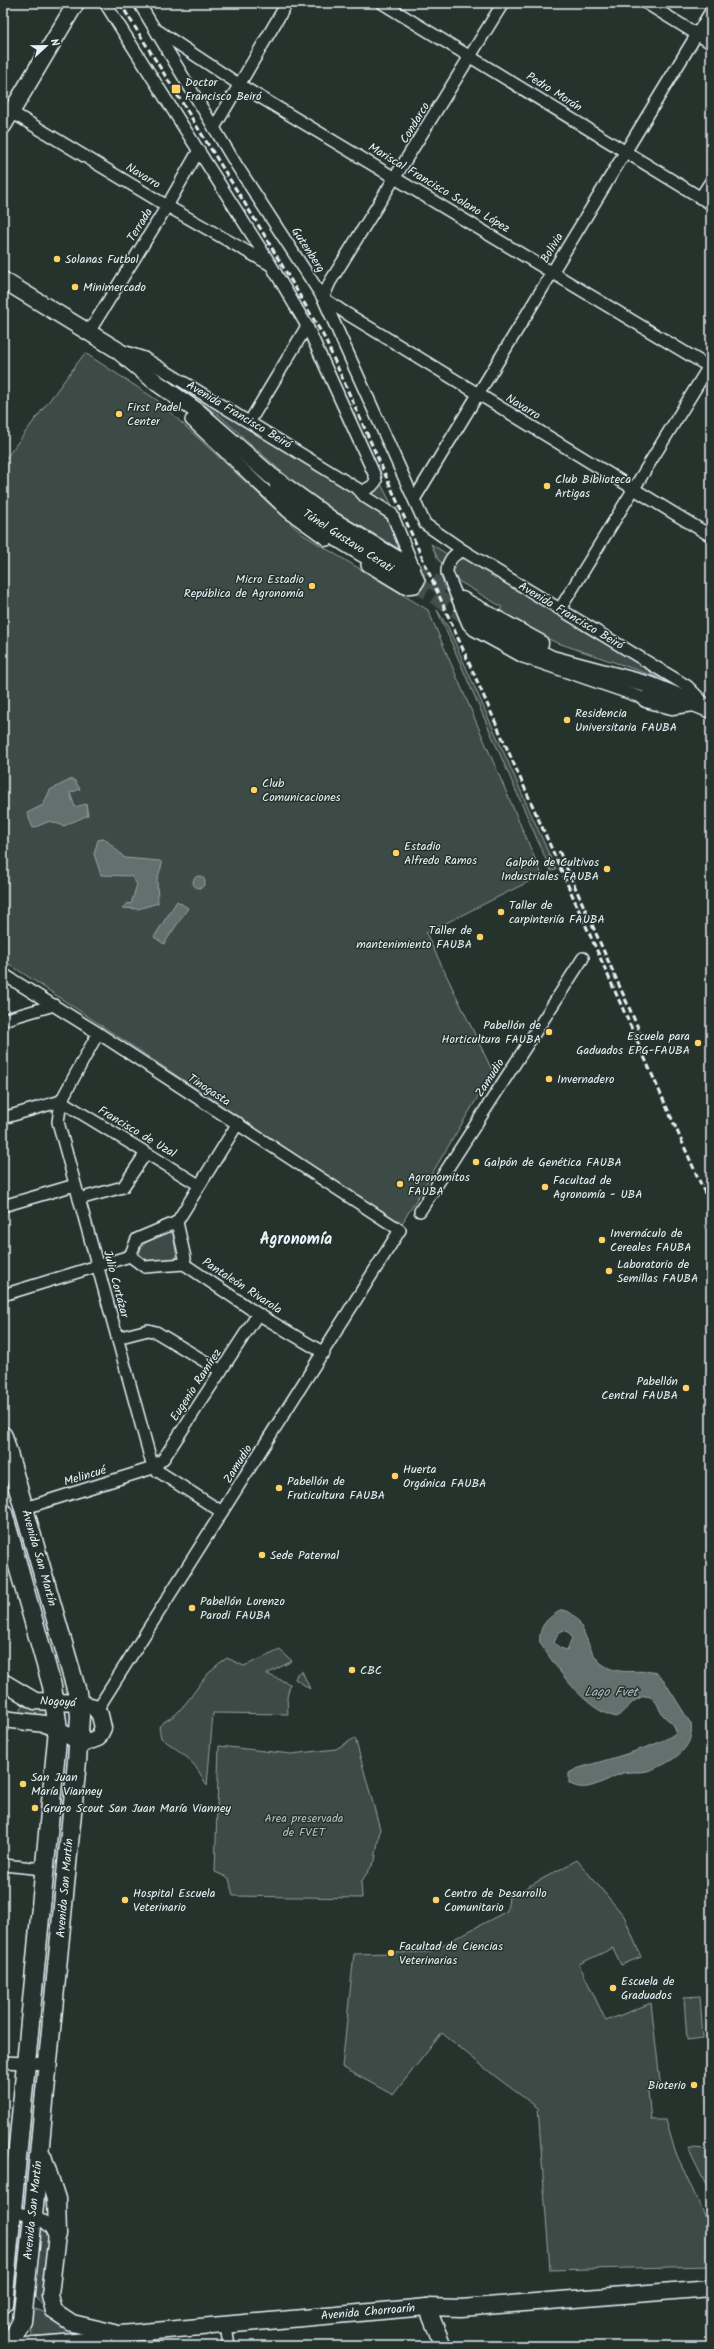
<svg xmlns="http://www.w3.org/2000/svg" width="714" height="2349" font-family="Kalam,sans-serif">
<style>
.green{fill:#3e4b47;stroke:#939ea0}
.water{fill:#636f6d;stroke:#98a3a5;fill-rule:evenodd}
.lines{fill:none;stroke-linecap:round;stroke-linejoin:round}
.secondary-tunnel{stroke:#43504b;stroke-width:16;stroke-dasharray:16 8;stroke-linecap:butt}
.street-casing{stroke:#e8f1f8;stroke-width:14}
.secondary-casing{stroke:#e8f1f8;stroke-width:19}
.primary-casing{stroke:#e8f1f8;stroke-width:21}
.street{stroke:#26332d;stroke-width:11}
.secondary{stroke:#26332d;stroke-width:16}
.primary{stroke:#26332d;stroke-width:18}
.rail{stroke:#e8f1f8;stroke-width:3;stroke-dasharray:6 3;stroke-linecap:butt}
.poi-dot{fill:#ffd166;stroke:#26332d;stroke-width:1.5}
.labels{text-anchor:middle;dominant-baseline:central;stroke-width:3;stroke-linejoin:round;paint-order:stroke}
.poi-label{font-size:12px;fill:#e8f1f8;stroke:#26332d;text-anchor:start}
.street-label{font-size:12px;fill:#e8f1f8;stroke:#26332d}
.park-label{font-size:12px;fill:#b5bfc3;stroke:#26332d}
.water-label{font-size:13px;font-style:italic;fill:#b3bdc0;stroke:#26332d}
.district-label{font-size:16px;font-weight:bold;fill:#e8f1f8;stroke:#26332d}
</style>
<rect width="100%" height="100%" fill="#26332d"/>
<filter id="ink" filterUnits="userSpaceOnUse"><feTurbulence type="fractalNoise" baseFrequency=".025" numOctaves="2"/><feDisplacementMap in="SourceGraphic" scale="8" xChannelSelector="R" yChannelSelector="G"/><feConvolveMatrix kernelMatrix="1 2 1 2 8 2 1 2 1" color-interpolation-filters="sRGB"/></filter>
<g filter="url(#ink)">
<!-- green -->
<g class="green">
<polygon points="85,353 157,400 302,534 428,610 542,875 426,933 493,1072 401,1225 3,960 3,462"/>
<polygon points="185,386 318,467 356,495 388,520 404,552 359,525 356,529 303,491 221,417 184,390"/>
<polygon points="380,482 395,511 368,495 376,491"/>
<polygon points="431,544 447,554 443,563 439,561"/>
<polygon points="464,556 472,559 471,562 532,599 534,597 582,626 580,629 621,653 623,650 672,682 555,642 498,615 502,607 455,579 452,570 454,561"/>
<polygon points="437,610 448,627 556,870 551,871"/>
<path d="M171 1232 173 1234 177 1258C167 1263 148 1264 140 1256 137 1242 160 1235 171 1232Z"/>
<path d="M280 1650 292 1661 267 1674 290 1684 287 1698 288 1714 213 1713 207 1786C193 1758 184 1755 161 1738L159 1727C163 1720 170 1720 176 1714 195 1696 203 1672 227 1658L244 1666Z"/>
<polygon points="302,1671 310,1689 295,1679 297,1674"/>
<polygon points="25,1704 49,1708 50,1720 22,1714 21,1708"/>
<polygon points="355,1738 380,1829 375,1861 361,1882 362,1898 233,1896 229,1878 215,1872 219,1746 291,1754 336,1749"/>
<polygon points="577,1860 624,1916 641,1957 621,1965 613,1948 579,1964 606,2021 651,2003 661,2090 648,2091 651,2120 666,2120 675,2151 711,2230 711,2266 550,2270 538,2108 496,2077 442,2033 393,2095 342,2067 354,1954 429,1952 507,1911 509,1897"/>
<polygon points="700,1996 703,2038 687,2040 684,1997"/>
<polygon points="688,2148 711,2149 711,2196"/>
<polygon points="41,2227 45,2229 50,2238 46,2308 45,2308 34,2296"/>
<polygon points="30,2307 49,2314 51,2319 63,2327 76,2331 77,2334 31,2336"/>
</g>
<!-- water -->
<g class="water">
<polygon points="72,779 75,781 80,789 70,793 75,807 86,804 88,815 64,826 50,821 33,828 27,813 43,805 50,790"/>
<polygon points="102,839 106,840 125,858 160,861 162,864 157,880 158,903 138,909 122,908 128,903 131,904 137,884 131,876 101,875 94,854 98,840"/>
<circle cx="199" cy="882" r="6"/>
<polygon points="177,901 188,908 164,944 154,937"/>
<path d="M562 1610C585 1612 584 1650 602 1664 620 1677 637 1668 656 1673L663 1679 691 1724C695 1750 669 1764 647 1771 640 1773 631 1771 623 1773 605 1779 586 1795 569 1783V1773L576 1769C594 1763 666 1745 676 1732 675 1723 668 1721 663 1715 659 1711 659 1705 655 1701 643 1686 626 1710 617 1717 586 1712 556 1667 540 1643 538 1626 548 1617 562 1610ZM564 1630 569 1633 572 1638 567 1650 560 1648 554 1643 558 1633Z"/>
</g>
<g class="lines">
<!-- secondary-tunnel -->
<g class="secondary-tunnel">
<polyline points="412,568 462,600"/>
<polyline points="414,583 470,619"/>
</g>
<!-- street casing -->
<g class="street-casing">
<g id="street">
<polyline points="105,3 271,265 307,326 375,476 376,481 372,486 363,491 358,489"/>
<polyline points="139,3 237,166 323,298 425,524 464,551 687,686 708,707"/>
<polyline points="382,3 711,204"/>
<polyline points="503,3 330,282 323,298 344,312 711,536"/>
<polyline points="646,3 711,43"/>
<polyline points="157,30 240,85 711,368"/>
<polyline points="3,107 167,206 269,264"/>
<polyline points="214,128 287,3"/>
<polyline points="700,198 711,181"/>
<polyline points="89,332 167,206 199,150"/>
<polyline points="123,351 144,358 358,489 365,497 392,514 419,581 415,587 405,588 367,565"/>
<polyline points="191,420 288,512 327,540"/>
<polyline points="250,421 307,326"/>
<polyline points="415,498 711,11"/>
<path d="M464 551C453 553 447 562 447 573L468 624 474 630 523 657 646 699"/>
<polyline points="560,609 711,363"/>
<polyline points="3,974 98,1033 400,1230 97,1710"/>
<polyline points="3,1020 54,1005"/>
<polyline points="98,1033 61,1101 58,1122 153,1468 222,1512"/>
<polyline points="3,1118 61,1101 199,1185"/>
<polyline points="79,1199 123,1187 146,1153"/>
<polyline points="3,1206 75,1185"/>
<polyline points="420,1211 583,958"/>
<polyline points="177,1222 185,1258 184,1264"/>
<polyline points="130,1256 137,1239 177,1222 238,1123"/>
<polyline points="130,1256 145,1267 184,1264"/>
<polyline points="184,1264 258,1314 324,1353"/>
<polyline points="3,1295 130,1256"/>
<polyline points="117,1338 148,1330 156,1332 221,1371"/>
<polyline points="25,1508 153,1468 164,1458 258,1314"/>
<polyline points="3,1865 44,1869"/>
<polyline points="3,2062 48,2064"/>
<path d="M6 2211C27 2215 44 2215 56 2235"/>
<polyline points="226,2325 229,2346"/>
</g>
</g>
<!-- secondary casing -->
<g class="secondary-casing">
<g id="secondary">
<polyline points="3,126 76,3"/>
<polyline points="3,280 116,349 157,383 197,411 271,476 332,520 412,568"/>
<path d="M278 486C308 528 369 556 414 583"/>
<polyline points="462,600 540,643"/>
<polyline points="470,619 552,659 650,685 711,710"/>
<polyline points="646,699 672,706 694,703"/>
<polyline points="3,1682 35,1701 79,1703 94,1707 100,1715 103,1728 98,1738 85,1743 78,1742 65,1733 45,1724 3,1719"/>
<polyline points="57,2235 50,2295 54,2311 72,2323 115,2333"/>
<polyline points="427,2307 443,2346"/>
<polyline points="26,2346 99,2340 121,2334 427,2307 461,2308 711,2288"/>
</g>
</g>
<!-- primary casing -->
<g class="primary-casing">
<g id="primary">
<polyline points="3,1436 77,1692 80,1716 77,1761 33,2216 22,2321 9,2346"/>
<polyline points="3,1513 52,1686 58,1729 3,2304"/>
<polyline points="42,2156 56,2199 57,2235"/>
</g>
</g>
<!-- street -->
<use href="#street" class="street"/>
<!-- secondary -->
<use href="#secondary" class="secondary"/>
<!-- primary -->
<use href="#primary" class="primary"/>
<!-- rail -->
<g class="rail">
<polyline points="120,3 262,231 324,337 711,1207"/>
<polyline points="559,851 640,1032"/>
</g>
</g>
</g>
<!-- markers -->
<g class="poi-dot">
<rect x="171" y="84" width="10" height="10" rx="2"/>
<circle cx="57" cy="259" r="4"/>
<circle cx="75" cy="287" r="4"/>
<circle cx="119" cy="414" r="4"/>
<circle cx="547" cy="486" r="4"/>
<circle cx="312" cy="586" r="4"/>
<circle cx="567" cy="720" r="4"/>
<circle cx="254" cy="790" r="4"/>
<circle cx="396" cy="853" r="4"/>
<circle cx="607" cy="869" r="4"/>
<circle cx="501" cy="912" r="4"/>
<circle cx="480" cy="937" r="4"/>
<circle cx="549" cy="1032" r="4"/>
<circle cx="698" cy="1043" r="4"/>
<circle cx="549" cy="1079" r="4"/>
<circle cx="476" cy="1162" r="4"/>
<circle cx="400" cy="1184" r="4"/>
<circle cx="545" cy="1187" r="4"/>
<circle cx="602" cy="1240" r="4"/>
<circle cx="609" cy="1271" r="4"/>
<circle cx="686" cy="1388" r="4"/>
<circle cx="395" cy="1476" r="4"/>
<circle cx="279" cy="1488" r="4"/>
<circle cx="262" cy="1555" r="4"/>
<circle cx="192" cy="1608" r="4"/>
<circle cx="352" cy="1670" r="4"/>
<circle cx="23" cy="1784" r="4"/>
<circle cx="35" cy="1808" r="4"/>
<circle cx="125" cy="1900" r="4"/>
<circle cx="436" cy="1900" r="4"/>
<circle cx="391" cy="1953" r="4"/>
<circle cx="613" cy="1988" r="4"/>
<circle cx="694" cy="2085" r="4"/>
</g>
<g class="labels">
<!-- poi labels -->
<g class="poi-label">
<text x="185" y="82">Doctor<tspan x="185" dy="14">Francisco Beiró</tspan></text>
<text x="65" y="259">Solanas Futbol</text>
<text x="83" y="287">Minimercado</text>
<text x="127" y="407">First Padel<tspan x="127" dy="14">Center</tspan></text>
<text x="555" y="479">Club Biblioteca<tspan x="555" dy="14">Artigas</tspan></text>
<text x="304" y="579" text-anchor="end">Micro Estadio<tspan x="304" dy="14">República de Agronomía</tspan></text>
<text x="575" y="713">Residencia<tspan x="575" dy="14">Universitaria FAUBA</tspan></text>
<text x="262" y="783">Club<tspan x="262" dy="14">Comunicaciones</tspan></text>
<text x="404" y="846">Estadio<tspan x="404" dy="14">Alfredo Ramos</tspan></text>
<text x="599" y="862" text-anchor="end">Galpón de Cultivos<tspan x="599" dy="14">Industriales FAUBA</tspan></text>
<text x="509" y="905">Taller de<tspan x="509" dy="14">carpinteriía FAUBA</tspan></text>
<text x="472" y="930" text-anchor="end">Taller de<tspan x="472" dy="14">mantenimiento FAUBA</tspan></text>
<text x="541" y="1025" text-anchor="end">Pabellón de<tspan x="541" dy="14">Horticultura FAUBA</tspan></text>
<text x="690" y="1036" text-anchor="end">Escuela para<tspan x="690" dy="14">Gaduados EPG-FAUBA</tspan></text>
<text x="557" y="1079">Invernadero</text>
<text x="484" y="1162">Galpón de Genética FAUBA</text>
<text x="408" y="1177">Agronomitos<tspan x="408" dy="14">FAUBA</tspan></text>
<text x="553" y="1180">Facultad de<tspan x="553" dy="14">Agronomía - UBA</tspan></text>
<text x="610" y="1233">Invernáculo de<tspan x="610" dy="14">Cereales FAUBA</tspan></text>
<text x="617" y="1264">Laboratorio de<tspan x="617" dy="14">Semillas FAUBA</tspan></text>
<text x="678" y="1381" text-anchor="end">Pabellón<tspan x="678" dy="14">Central FAUBA</tspan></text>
<text x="403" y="1469">Huerta<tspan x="403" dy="14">Orgánica FAUBA</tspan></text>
<text x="287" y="1481">Pabellón de<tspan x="287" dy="14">Fruticultura FAUBA</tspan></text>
<text x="270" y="1555">Sede Paternal</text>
<text x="200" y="1601">Pabellón Lorenzo<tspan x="200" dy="14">Parodi FAUBA</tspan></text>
<text x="360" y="1670">CBC</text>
<text x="31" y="1777">San Juan<tspan x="31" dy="14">María Vianney</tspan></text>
<text x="43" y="1808">Grupo Scout San Juan María Vianney</text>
<text x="133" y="1893">Hospital Escuela<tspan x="133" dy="14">Veterinario</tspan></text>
<text x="444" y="1893">Centro de Desarrollo<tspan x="444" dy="14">Comunitario</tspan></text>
<text x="399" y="1946">Facultad de Ciencias<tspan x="399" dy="14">Veterinarias</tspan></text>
<text x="621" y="1981">Escuela de<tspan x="621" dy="14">Graduados</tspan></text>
<text x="686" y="2085" text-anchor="end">Bioterio</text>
</g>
<!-- street labels -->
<g class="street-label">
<text transform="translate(554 92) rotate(32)">Pedro Morán</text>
<text transform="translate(415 123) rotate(-59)">Condarco</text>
<text transform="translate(143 176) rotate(31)">Navarro</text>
<text transform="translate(439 188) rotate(31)">Mariscal Francisco Solano López</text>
<text transform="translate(140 225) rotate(-58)">Terrada</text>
<text transform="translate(552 248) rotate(-59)">Bolivia</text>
<text transform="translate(308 250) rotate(57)">Gutenberg</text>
<text transform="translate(523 407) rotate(31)">Navarro</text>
<text transform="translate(239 415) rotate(31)">Avenida Francisco Beiró</text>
<text transform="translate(348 541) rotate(33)">Túnel Gustavo Cerati</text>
<text transform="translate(571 616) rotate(31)">Avenida Francisco Beiró</text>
<text transform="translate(490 1078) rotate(-57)">Zamudio</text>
<text transform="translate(209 1090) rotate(33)">Tinogasta</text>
<text transform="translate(137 1132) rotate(31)">Francisco de Uzal</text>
<text transform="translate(116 1284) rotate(75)">Julio Cortázar</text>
<text transform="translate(242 1286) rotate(33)">Pantaleón Rivarola</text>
<text transform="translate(196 1385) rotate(-57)">Eugenio Ramírez</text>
<text transform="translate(238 1464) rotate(-58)">Zamudio</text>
<text transform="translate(85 1476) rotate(-17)">Melincué</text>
<text transform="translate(39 1558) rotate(74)">Avenida San Martín</text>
<text transform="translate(58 1702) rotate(3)">Nogoyá</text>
<text transform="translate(65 1888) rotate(-85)">Avenida San Martín</text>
<text transform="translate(33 2210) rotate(-84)">Avenida San Martín</text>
<text transform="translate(368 2312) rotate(-5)">Avenida Chorroarín</text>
</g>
<!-- park labels -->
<g class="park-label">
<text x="304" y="1818">Area preservada<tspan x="304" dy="14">de FVET</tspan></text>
</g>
<!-- water labels -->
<g class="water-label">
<text x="611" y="1692">Lago Fvet</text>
</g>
<!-- district labels -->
<g class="district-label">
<text x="296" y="1239">Agronomía</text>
</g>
</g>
<!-- margin -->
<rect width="714" height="2349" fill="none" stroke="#26332d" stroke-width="16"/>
<rect x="8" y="8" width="698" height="2333" fill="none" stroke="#e8f1f8" stroke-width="1.5" filter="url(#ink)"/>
<!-- north arrow -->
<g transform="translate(46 46) rotate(68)" stroke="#26332d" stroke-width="3" paint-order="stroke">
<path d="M0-3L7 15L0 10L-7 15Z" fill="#e8f1f8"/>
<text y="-6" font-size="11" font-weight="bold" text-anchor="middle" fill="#e8f1f8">N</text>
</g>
</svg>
